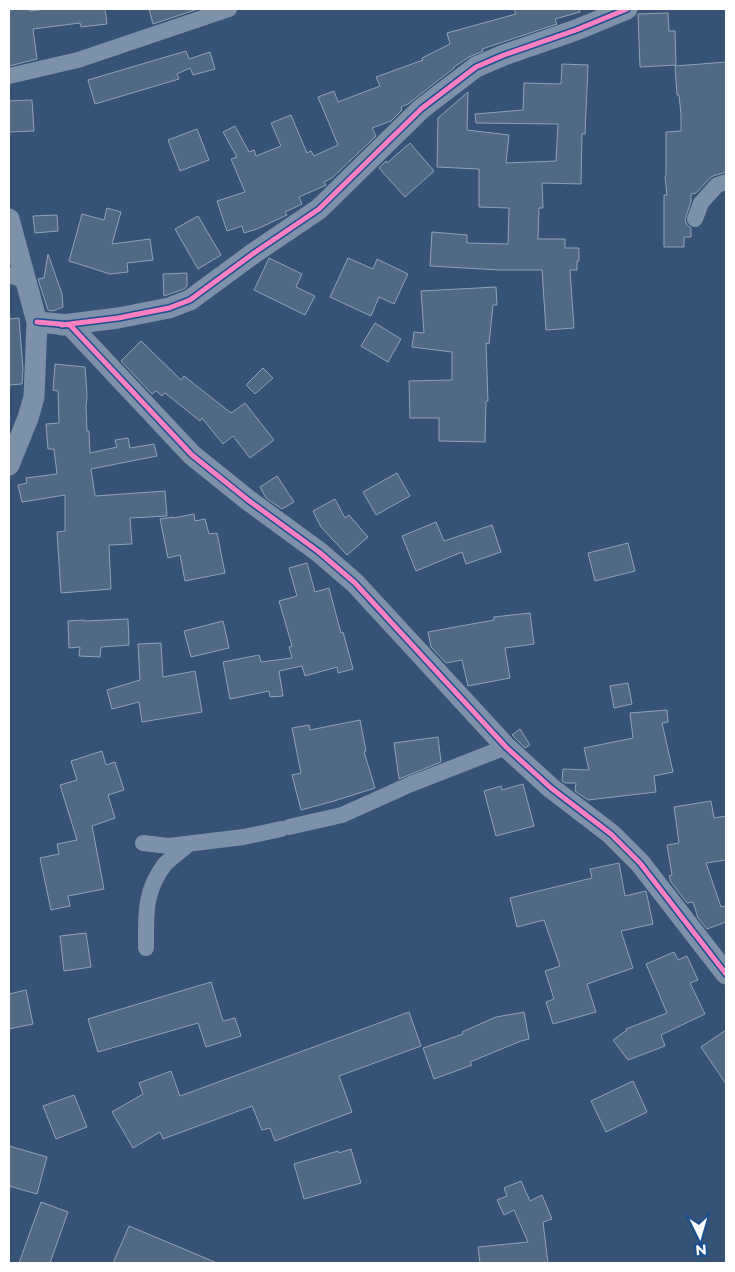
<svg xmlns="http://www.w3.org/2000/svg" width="735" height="1272" font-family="Montserrat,sans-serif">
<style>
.building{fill:#526984;stroke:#92a2b6}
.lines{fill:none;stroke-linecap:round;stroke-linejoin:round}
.minor{stroke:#7d92a8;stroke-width:16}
.tertiary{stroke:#7d92a8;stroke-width:21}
.cycleway-casing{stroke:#1b4f8f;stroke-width:8}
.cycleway{stroke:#ff80c0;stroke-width:5}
</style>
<rect width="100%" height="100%" fill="#365274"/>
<!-- building -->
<g class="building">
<polygon points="9,9 29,9 30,11 47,9 105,9 107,24 81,27 80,23 33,29 37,59 9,66"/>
<polygon points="149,9 198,9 153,24"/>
<polygon points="514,9 579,9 580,12 555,19 557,24 482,49 483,51 469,57 454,67 454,68 408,104 401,107 402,110 391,121 372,128 376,136 332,178 324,182 326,185 324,186 299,197 302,204 285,212 287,215 257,229 244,233 242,226 227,231 217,201 245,192 231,159 237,157 223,132 235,126 249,152 254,150 256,156 281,146 271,123 291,115 307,153 311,151 314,156 338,145 318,97 334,91 338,102 380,86 376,77 423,60 422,58 450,44 447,33 516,14"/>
<polygon points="668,13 669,31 675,31 676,65 640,67 638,14"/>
<polygon points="186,51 189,59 210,52 215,69 193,75 190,68 177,74 179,79 95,104 88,80"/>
<polygon points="726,62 726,172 713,176 710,178 696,193 691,194 691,201 685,220 687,225 691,228 691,237 684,237 684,247 664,247 664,195 667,195 665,176 666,175 666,132 681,131 681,115 679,95 677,95 675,66"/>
<polygon points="562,64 588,65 585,134 582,134 581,184 542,183 543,208 539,208 538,239 565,239 565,248 579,248 579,261 577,261 577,270 570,270 574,328 546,330 542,270 499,270 430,266 432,232 467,235 467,243 508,244 509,208 479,207 479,169 437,167 438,118 468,92 467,130 509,135 506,163 556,161 558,124 476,123 475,114 523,110 524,83 561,84"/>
<polygon points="32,100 34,131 9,132 9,101"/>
<polygon points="197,129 209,160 180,171 168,140"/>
<polygon points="410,143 434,171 405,197 379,168 386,161 387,163"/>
<polygon points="107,208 121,212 112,244 150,239 153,260 127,263 128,272 110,274 69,261 82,214 104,220"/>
<polygon points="57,215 58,231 35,233 33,216"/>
<polygon points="198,216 221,255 198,269 175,229"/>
<polygon points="48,254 62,294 63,307 53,311 48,310 38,279 44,278"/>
<polygon points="269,258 302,274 296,287 315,296 305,315 254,290"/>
<polygon points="348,258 373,269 377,259 408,274 394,304 379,297 371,316 330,297"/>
<polygon points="187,273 187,286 184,289 164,296 163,274"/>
<polygon points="496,287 497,305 493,305 489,344 486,343 488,401 486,401 485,442 439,441 439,418 410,418 409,381 452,380 452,352 412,347 414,332 424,333 421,291"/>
<polygon points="19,318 23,369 22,384 9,385 9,319"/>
<polygon points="375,323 401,339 388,362 361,346"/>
<polygon points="141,341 181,380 184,376 231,413 245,403 274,440 250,458 233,436 223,444 202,418 200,421 165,393 162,396 156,391 152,394 121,361"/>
<polygon points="55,364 85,367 87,395 86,407 87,431 89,431 90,453 117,447 115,440 128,438 130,448 154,444 157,456 91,469 95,496 165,491 167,516 130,518 132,544 109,545 111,589 61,593 57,532 65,531 65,495 22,502 18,485 27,483 26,478 57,474 54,449 48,449 46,424 59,423 58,391 53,390"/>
<polygon points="263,368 273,378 255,394 246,385"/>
<polygon points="397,473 410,496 376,515 363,492"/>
<polygon points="277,476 294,502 282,509 266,498 260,487"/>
<polygon points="335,499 345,518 349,515 368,537 347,555 321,527 313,511"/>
<polygon points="194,514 195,521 205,519 209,534 217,533 225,573 185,581 180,555 168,558 160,519 173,517 173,518"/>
<polygon points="436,522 444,541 492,525 501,552 466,564 462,552 416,571 402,536"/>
<polygon points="628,543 635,571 595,581 588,553"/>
<polygon points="307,563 315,592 329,588 341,633 343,632 353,669 338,673 337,667 305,676 302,666 279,671 283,696 270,697 269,691 230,699 223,662 259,655 261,662 292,658 289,647 292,646 279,601 297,596 289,568"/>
<polygon points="530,613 534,644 505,648 510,678 468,686 462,660 446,663 431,647 428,632 494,620 494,617"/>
<polygon points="128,619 129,645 101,647 100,657 79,656 80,647 69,648 68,621 84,620 84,621"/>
<polygon points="223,621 229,648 191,657 184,631"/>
<polygon points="161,643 163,677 195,671 202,712 142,722 139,702 112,709 107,690 140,680 138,644"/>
<polygon points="628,683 632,704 614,708 610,686"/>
<polygon points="667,710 668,722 662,723 673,772 654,776 656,792 588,800 575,791 576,783 565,783 562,781 563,769 589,770 584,748 633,738 630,713"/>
<polygon points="360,720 366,751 364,752 375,788 334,801 301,810 292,775 301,773 292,728 309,725 310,730"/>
<polygon points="520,729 530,745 525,748 512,735"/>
<polygon points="438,737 441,762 399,779 394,743"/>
<polygon points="102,751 106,765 115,762 124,790 108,795 115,818 92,826 104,889 68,896 70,906 51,910 40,858 59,854 57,844 77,840 60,785 77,780 71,761"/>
<polygon points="523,784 534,826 496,836 484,791 501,786 502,790"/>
<polygon points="711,801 714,818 726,816 726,860 706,863 721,907 726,906 726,922 707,929 698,918 693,902 687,903 671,882 669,876 672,875 667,845 679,843 674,807"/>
<polygon points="619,863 625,896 646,891 653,924 621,931 633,968 587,984 596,1012 553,1024 546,1002 554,999 545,971 560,966 544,920 517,927 510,898 592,878 590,869"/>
<polygon points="86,933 91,967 64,971 60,936"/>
<polygon points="674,952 678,960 687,956 698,980 690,983 705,1014 661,1035 665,1046 628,1060 613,1040 627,1030 626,1029 667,1013 646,964"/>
<polygon points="211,982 223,1021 235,1018 241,1036 206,1047 198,1023 98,1052 88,1019"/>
<polygon points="26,990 33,1024 9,1029 9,994"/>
<polygon points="409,1012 421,1046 339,1076 352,1112 275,1141 270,1128 262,1130 252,1106 163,1139 160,1132 133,1148 112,1112 143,1094 139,1083 171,1071 180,1096"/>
<polygon points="524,1012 529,1039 521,1041 470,1062 472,1065 434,1079 423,1048 463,1034 462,1032 496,1017"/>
<polygon points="726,1030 726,1084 701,1047"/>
<polygon points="633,1081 647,1112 606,1132 591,1101"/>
<polygon points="74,1095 87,1127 56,1139 43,1106"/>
<polygon points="9,1146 47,1157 37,1194 9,1186"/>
<polygon points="351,1149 361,1183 304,1199 294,1164 338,1151 339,1153"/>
<polygon points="521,1181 530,1201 542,1195 552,1219 543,1222 548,1263 480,1263 478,1247 528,1242 514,1210 504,1215 497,1200 507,1196 504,1188"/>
<polygon points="41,1202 68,1212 50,1263 19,1263"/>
<polygon points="129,1226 217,1263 113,1263"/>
</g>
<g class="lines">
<!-- minor -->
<g class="minor">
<polyline points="9,76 78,60 229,9"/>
<polyline points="695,219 701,203 717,185 726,182"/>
<polyline points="9,275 26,281"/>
<polyline points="289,827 342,815 411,784 506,747"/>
<polyline points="143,843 169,846 244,837 281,829"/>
<path d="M146 948C146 915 144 891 165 864 172 857 182 850 189 844"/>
</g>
<!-- tertiary -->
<g class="tertiary">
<polyline points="9,219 37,322 34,397 28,418 9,465"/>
<polyline points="37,322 70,325 192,455 248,500 319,552 355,583 506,747 551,788 611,834 640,863 726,974"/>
<polyline points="62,325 118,318 169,308 190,300 254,253 319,209 421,109 476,67 504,55 576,30 627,9"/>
</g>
<!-- cycleway casing -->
<g class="cycleway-casing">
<g id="cycleway">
<polyline points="37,322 70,325 192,455 248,500 319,552 355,583 506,747 551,788 611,834 640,863 726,974"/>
<polyline points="62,325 118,318 169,308 190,300 254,253 319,209 421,109 476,67 504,55 576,30 627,9"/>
</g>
</g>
<!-- cycleway -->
<use href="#cycleway" class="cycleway"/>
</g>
<!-- border -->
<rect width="735" height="1272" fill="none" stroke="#ffffff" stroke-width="20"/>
<!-- north arrow -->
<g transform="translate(700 1237) rotate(175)" stroke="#1b4f8f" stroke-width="4" paint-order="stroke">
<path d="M0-4L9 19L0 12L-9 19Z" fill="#ffffff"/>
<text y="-8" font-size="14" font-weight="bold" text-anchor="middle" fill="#ffffff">N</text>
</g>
</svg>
